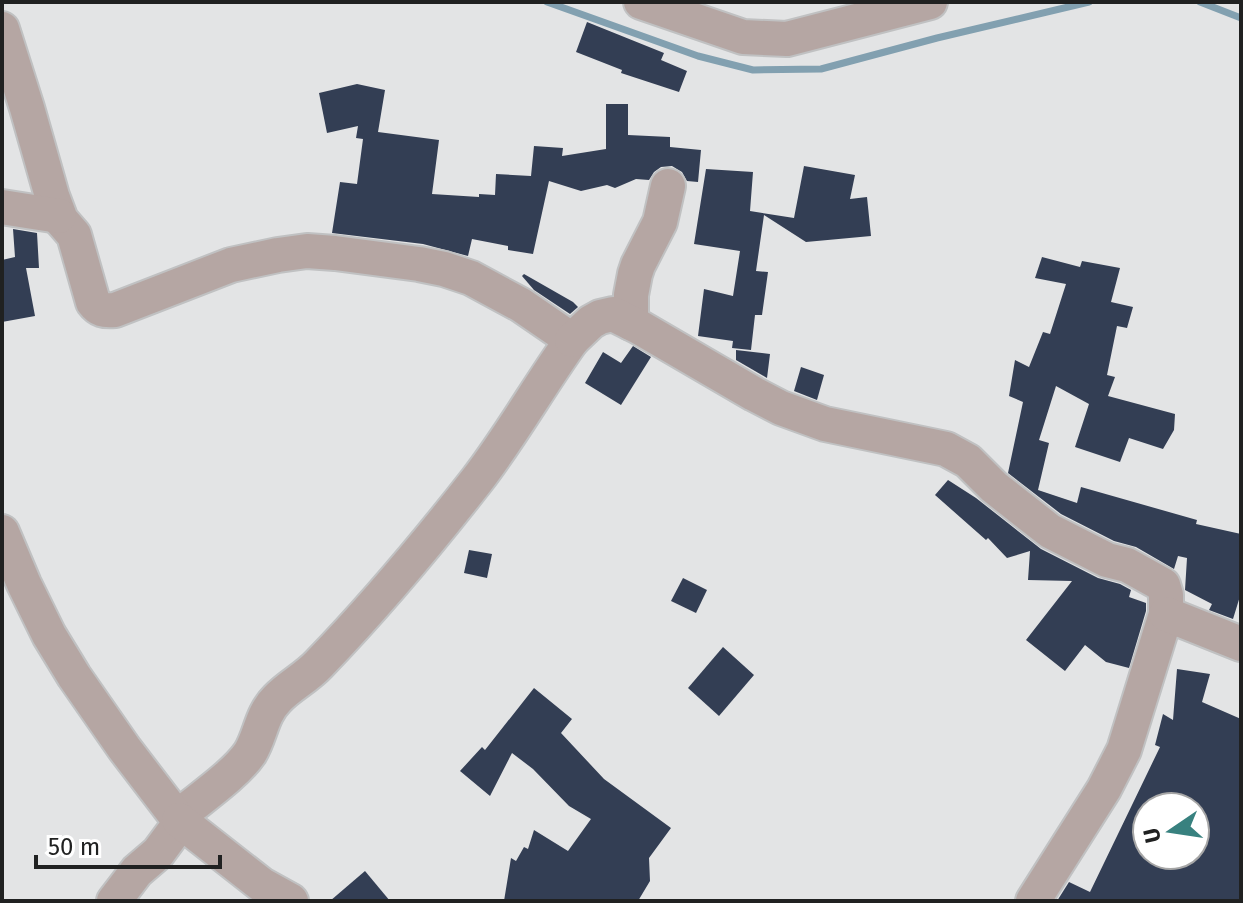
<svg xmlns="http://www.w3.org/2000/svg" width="1243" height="903" font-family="'Fira Sans',sans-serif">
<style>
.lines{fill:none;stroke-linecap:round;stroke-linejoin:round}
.stream{stroke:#82a0b0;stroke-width:7}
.building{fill:#333e54;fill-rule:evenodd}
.minor-casing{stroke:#c0c1c2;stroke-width:38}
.minor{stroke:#b5a6a3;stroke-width:34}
</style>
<rect width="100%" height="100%" fill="#e3e4e5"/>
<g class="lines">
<!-- stream -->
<g class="stream">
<polyline points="547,2 698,56 753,70 821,69 937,38 1089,2"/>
<polyline points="1200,2 1241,18"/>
</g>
</g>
<!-- building -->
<g class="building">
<polygon points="587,22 664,53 661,60 687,71 679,92 621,73 622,70 576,52"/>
<polygon points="357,84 385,90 378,132 439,140 432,194 479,197 479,194 495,195 496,174 531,176 534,146 563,148 562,156 606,149 606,104 628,104 628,135 670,137 670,147 701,150 698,182 687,181 682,172 672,166 661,167 654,172 649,180 636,179 615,188 607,185 581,191 549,181 533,254 508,250 508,246 472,239 468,256 423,244 332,233 340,182 357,184 363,139 356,138 358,126 327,133 319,93"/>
<polygon points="804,166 855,175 850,199 867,197 871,236 806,242 764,215 756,271 768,272 762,315 755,315 751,350 732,348 733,341 698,336 704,289 733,296 740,251 694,244 706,169 753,172 750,211 794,218"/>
<polygon points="13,229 37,233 39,268 26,268 35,316 2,322 2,260 15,257"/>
<polygon points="1042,257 1080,267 1082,261 1120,268 1111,302 1133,307 1127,328 1117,326 1107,375 1115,377 1108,396 1175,414 1174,430 1163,449 1129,438 1120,462 1075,447 1089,404 1056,386 1039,440 1049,443 1038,490 1077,503 1081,487 1197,520 1196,524 1241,534 1241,593 1233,619 1209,610 1212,604 1185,590 1187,558 1178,556 1174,569 1136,547 1114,541 1061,514 1008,473 1023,402 1009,396 1015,360 1029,367 1043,332 1050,334 1066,284 1035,278"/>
<polygon points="524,274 573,302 578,307 570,314 534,290 522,276"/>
<polygon points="633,346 651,357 621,405 585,383 603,352 621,363"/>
<polygon points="736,350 770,354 767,378 736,360"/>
<polygon points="801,367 824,375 817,400 794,391"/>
<polygon points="948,480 976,498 1041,549 1098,578 1120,584 1131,590 1129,597 1146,603 1146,611 1129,668 1106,662 1085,645 1065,671 1026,640 1072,581 1028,580 1030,551 1007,558 988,538 986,540 935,495"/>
<polygon points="469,550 492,554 487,578 464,573"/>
<polygon points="683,578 707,590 696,613 671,601"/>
<polygon points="723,647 754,675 719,716 688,688"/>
<path d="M1177 669 1210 674 1202 702 1241 719V901H1057L1069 882 1090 892 1160 747 1155 745 1163 714 1173 720ZM1147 807H1195V855H1147Z"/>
<polygon points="534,688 572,719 561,733 604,779 671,828 649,858 650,881 638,901 504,901 511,858 516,861 524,847 528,849 534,830 568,851 591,819 569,806 533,769 512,753 490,796 460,771 482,747 485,750"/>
<polygon points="365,871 390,901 330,901"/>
</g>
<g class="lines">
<!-- minor casing -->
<g class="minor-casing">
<g id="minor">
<polyline points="641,2 743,37 787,39 930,2"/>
<path d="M2 29 27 108 52 196 61 220 74 235 93 302C99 310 104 311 115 310L231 265 278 255 307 251 335 253 419 264 444 269 471 278 521 305 572 340C539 386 511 436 477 480 427 544 374 607 319 664 306 678 289 686 277 699 261 715 261 735 250 753 235 775 199 799 178 817"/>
<polyline points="2,207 59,216"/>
<polyline points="631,323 631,295 635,274 638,265 660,222 668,186"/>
<polyline points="572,340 591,322 600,317 613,314 639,327 754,394 781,408 825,424 946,449 968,461 994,487 1050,531 1107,560 1127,565 1163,585 1166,595 1166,614 1124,750 1104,789 1033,901"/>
<polyline points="2,532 24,584 49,635 74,676 124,748 179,820 178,826 158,853 137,871 114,901"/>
<polyline points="1166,614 1241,644"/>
<polyline points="179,820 262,885 291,901"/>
</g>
</g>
<!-- minor -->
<use href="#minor" class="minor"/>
</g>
<!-- border -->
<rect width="1243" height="903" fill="none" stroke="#202121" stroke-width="8"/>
<!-- north arrow -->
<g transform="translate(1171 831) rotate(257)"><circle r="38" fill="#ffffff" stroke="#a6a6a6" stroke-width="2"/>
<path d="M0-6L14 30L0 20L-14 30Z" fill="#38817f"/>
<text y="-12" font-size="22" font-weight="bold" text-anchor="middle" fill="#202121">U</text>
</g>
<!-- scale -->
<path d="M36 855v12h184v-12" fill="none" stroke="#202121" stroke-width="4"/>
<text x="48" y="855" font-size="24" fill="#202121" stroke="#ffffff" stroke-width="6" paint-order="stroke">50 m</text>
</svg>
